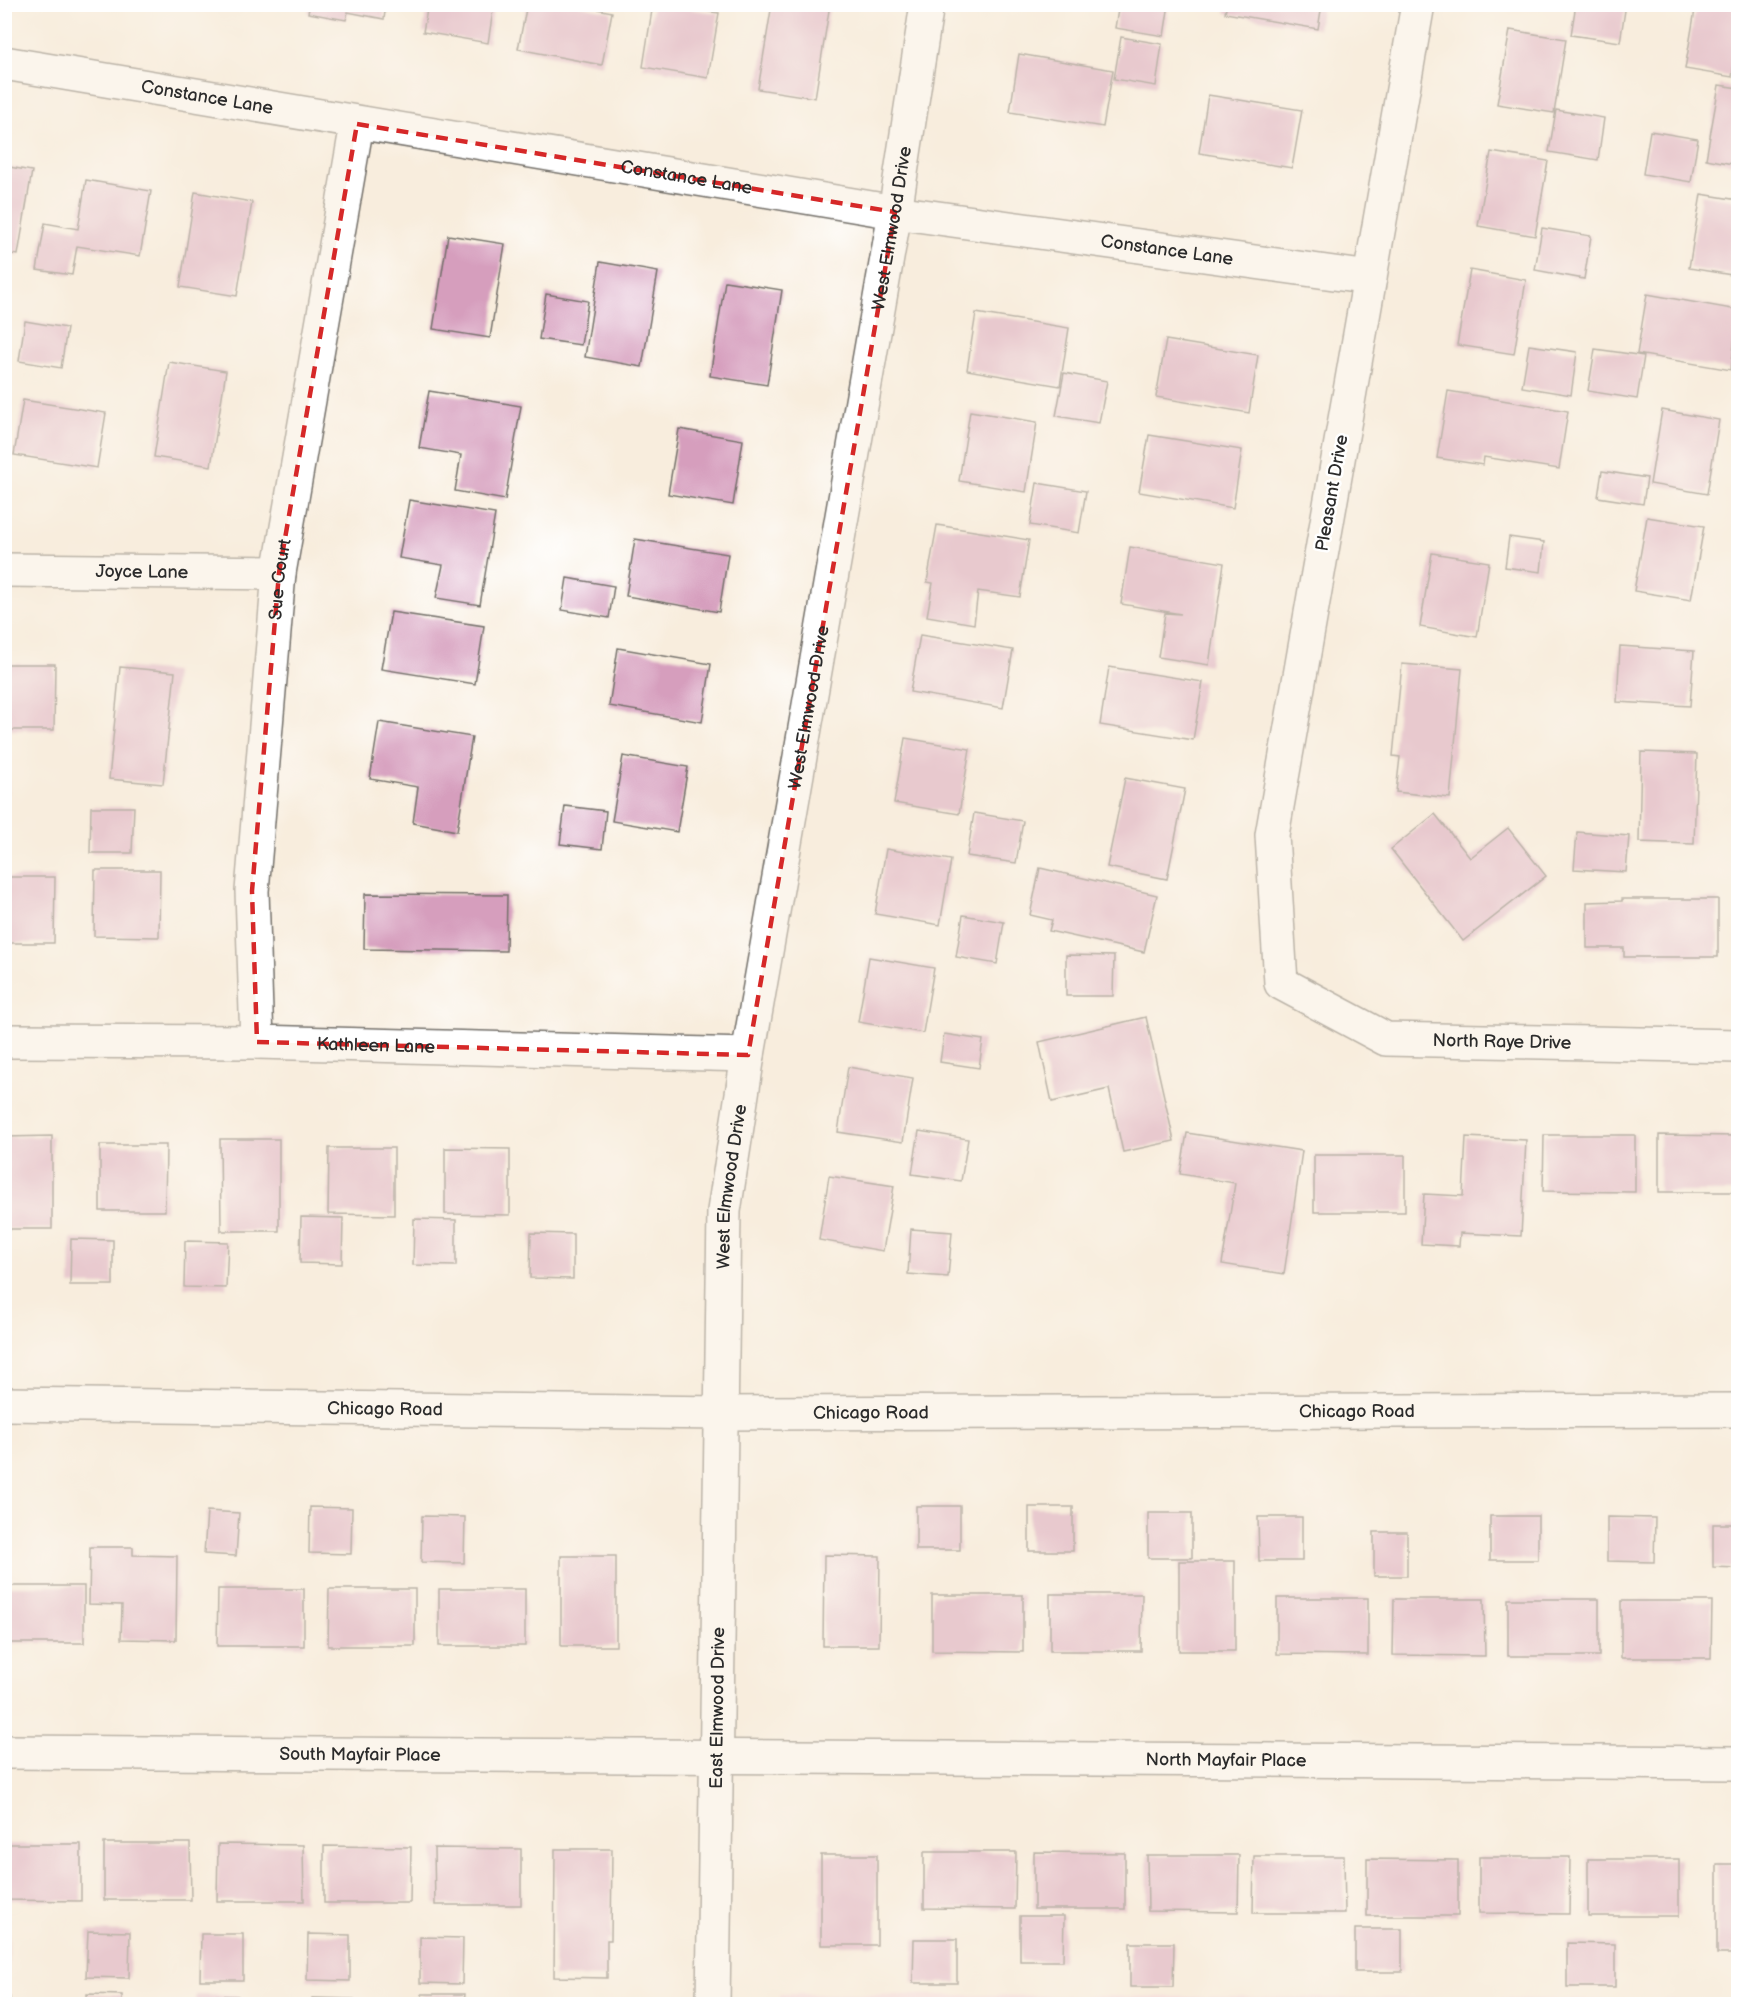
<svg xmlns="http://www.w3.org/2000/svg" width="1743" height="2009" font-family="'Balsamiq Sans',sans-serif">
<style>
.built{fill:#f4cfdd}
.building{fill:#d69ebd}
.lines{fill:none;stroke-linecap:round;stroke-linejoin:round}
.minor-casing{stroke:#736f69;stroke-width:36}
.tertiary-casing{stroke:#736f69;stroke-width:36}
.minor{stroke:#fff;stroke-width:33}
.tertiary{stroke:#fff;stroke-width:33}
.marked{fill:none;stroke:#d62828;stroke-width:4.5;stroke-dasharray:12 8;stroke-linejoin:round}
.labels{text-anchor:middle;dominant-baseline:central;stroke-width:5;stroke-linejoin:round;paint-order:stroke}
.street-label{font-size:18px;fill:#2b2b2b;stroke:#fff}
</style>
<rect width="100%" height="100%" fill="#fff"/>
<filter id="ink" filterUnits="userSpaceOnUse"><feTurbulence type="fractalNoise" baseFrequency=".0167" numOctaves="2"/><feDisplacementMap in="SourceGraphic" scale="12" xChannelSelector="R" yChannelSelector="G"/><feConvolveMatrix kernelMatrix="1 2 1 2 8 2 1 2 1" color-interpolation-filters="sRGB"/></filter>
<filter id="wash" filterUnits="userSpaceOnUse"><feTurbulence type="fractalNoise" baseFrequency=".008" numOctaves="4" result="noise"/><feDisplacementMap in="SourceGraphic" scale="24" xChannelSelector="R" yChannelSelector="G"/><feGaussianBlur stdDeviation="1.35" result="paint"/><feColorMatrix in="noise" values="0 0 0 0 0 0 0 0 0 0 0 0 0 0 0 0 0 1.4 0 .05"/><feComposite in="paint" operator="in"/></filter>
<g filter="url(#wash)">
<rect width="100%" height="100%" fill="#f8eddd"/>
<!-- built -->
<polygon class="built" points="779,1994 1738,2001 1738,2004 779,2004"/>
<g id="blocks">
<!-- building -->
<g class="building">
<polygon points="310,4 386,4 384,19 348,12 346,20 308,13"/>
<polygon points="428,4 494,4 488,43 423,32"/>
<polygon points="527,4 573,4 612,12 602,65 518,49"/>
<polygon points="653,4 719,13 708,78 643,67"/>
<polygon points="772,4 830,4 815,98 758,89"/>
<polygon points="1119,4 1169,4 1164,36 1115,28"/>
<polygon points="1227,4 1322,4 1318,29 1225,13"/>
<polygon points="1576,4 1626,4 1620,42 1571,35"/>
<polygon points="1696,4 1738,4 1738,39 1732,77 1685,69"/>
<polygon points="1510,30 1566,39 1554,113 1497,104"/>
<polygon points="1121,37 1162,44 1156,86 1114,79"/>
<polygon points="1019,54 1113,70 1103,127 1010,112"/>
<polygon points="1719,85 1738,88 1738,165 1706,159"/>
<polygon points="1208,95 1302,110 1292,168 1199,153"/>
<polygon points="1556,110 1604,118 1598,160 1549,152"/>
<polygon points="1650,131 1698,139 1691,182 1643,174"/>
<polygon points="1491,152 1548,161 1535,236 1478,226"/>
<polygon points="4,166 32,171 18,255 4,253"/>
<polygon points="86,180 151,191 140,256 77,246 72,275 37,270 45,223 78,229"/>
<polygon points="195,192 252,202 237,296 180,287"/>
<polygon points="1701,194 1738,200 1738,276 1689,268"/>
<polygon points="1542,228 1591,236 1584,279 1535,270"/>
<polygon points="448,235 505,244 490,338 433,329"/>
<polygon points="600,262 658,272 642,367 585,357"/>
<polygon points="1470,270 1526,280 1514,354 1457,345"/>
<polygon points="725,281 782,290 767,385 710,376"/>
<polygon points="546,294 588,301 581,345 539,339"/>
<polygon points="1647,294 1738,310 1731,370 1637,354"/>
<polygon points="976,313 1069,328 1060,386 967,370"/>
<polygon points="25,321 67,328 61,368 19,361"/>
<polygon points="1166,340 1258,355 1249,413 1156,397"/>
<polygon points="1529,345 1577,352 1571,395 1522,387"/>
<polygon points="1595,349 1644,356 1637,399 1588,391"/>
<polygon points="169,362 226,371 211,466 154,457"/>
<polygon points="1064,373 1107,381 1099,423 1056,416"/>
<polygon points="429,391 521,406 505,500 455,491 461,455 419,448"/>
<polygon points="1448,391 1568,411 1559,469 1484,457 1483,465 1437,458"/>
<polygon points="23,400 106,413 97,468 14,455"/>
<polygon points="1662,410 1719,420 1707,494 1650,484"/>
<polygon points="970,411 1037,422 1026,492 959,481"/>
<polygon points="679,429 743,440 733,505 668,494"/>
<polygon points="1149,435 1242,450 1233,508 1139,492"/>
<polygon points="1602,471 1647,478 1643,504 1598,497"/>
<polygon points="1037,483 1086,491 1079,533 1030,525"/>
<polygon points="409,500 495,514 480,605 436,598 443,565 399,558"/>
<polygon points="1647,517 1704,526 1691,600 1634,591"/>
<polygon points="937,525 1029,540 1020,597 978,591 974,624 927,616 933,583 927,582"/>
<polygon points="1509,537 1544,542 1541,572 1505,567"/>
<polygon points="635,539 728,554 719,612 626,596"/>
<polygon points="1130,547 1224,563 1209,665 1158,657 1165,613 1181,614 1121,604"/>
<polygon points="1432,553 1489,562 1477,637 1420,627"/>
<polygon points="567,578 614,586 609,618 562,610"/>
<polygon points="391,612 484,626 475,684 381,669"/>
<polygon points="920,635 1013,650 1003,708 910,692"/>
<polygon points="1620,646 1694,651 1690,706 1617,702"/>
<polygon points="618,648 711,664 702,722 609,706"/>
<polygon points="4,664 55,664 54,730 4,730"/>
<polygon points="1402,664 1462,669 1450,798 1396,792 1400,757 1393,756"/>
<polygon points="120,667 175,672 163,784 109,779"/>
<polygon points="1109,667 1203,682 1193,740 1100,725"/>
<polygon points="379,722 472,737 457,831 413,823 418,787 370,779"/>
<polygon points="905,738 970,749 959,814 894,803"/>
<polygon points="4,749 9,749 8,795 4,794"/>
<polygon points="1641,752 1697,754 1694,844 1639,842"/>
<polygon points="623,756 688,767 677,832 612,821"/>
<polygon points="1125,778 1185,789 1167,879 1107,867"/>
<polygon points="565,806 606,811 602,849 560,844"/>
<polygon points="91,807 134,807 132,853 90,853"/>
<polygon points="974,813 1023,821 1016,863 967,856"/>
<polygon points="1435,814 1470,858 1508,828 1546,876 1463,941 1391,849"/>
<polygon points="1577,832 1629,836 1626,872 1574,869"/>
<polygon points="886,849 951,860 940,925 875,914"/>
<polygon points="1040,868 1157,895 1144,952 1049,931 1052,920 1030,915"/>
<polygon points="95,870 160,870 159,937 94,936"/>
<polygon points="4,877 55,877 54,943 4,943"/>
<polygon points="365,894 507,895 506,951 364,949"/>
<polygon points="1622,899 1718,899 1718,957 1624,957 1624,948 1587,948 1587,902 1622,901"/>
<polygon points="963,915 1004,922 997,964 956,957"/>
<polygon points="1066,955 1114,956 1113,996 1066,996"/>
<polygon points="869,957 934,968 923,1033 858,1022"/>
<polygon points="1146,1017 1174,1141 1123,1152 1109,1089 1052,1102 1039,1042"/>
<polygon points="944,1034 983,1040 979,1068 940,1062"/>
<polygon points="848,1067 913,1078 903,1142 838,1132"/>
<polygon points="919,1131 968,1139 961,1181 912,1174"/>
<polygon points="1187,1133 1302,1151 1284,1274 1222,1264 1235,1183 1180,1174"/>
<polygon points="1544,1135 1635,1135 1635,1192 1543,1191"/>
<polygon points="1659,1135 1738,1136 1738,1192 1659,1192"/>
<polygon points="52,1136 52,1229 4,1229 4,1137"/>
<polygon points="1466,1137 1526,1140 1521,1236 1460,1233 1459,1246 1421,1244 1424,1194 1463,1196"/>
<polygon points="220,1139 279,1139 279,1231 221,1231"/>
<polygon points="100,1145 166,1145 165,1211 100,1211"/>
<polygon points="329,1148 394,1148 394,1215 328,1214"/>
<polygon points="445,1148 510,1149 510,1215 445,1214"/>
<rect x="1314" y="1155" width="91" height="57"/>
<polygon points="829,1176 894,1186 883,1251 819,1240"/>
<polygon points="301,1217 343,1218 342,1264 300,1263"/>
<polygon points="414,1219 456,1220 456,1266 413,1265"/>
<polygon points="911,1229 952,1232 948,1277 908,1274"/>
<polygon points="531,1233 573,1234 573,1279 530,1278"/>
<polygon points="71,1239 113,1240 113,1285 70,1285"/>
<polygon points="185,1241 228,1242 226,1288 184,1287"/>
<rect x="916" y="1506" width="44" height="44"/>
<polygon points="310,1507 352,1508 351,1554 309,1553"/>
<rect x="1029" y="1507" width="44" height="44"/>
<polygon points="207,1511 239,1513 236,1556 204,1554"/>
<rect x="1148" y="1513" width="44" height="45"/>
<polygon points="422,1516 465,1517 464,1563 421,1562"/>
<rect x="1490" y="1516" width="48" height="44"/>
<polygon points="1258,1517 1302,1517 1302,1561 1259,1561"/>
<polygon points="1607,1517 1655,1518 1654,1562 1607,1561"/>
<polygon points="1713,1524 1738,1524 1738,1568 1713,1567"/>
<rect x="1374" y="1532" width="33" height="44"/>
<polygon points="90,1547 133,1547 133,1555 177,1556 176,1640 121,1639 122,1605 89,1604"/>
<polygon points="824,1555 880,1556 879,1646 823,1646"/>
<rect x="561" y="1556" width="55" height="90"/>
<rect x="1179" y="1561" width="56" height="90"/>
<rect x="4" y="1586" width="80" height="57"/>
<polygon points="218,1589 304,1589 304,1646 217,1646"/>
<polygon points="329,1589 415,1589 415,1646 328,1646"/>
<rect x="439" y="1589" width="86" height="57"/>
<polygon points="1050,1594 1142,1594 1141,1651 1050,1651"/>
<polygon points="932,1595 1023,1595 1023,1652 932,1651"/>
<polygon points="1277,1598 1368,1598 1368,1655 1277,1654"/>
<polygon points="1394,1599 1484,1599 1485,1656 1393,1655"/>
<rect x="1508" y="1599" width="91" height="57"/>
<polygon points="1621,1601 1712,1601 1711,1658 1621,1658"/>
<rect x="1736" y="1602" width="2" height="56"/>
<polygon points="104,1843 190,1843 191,1900 104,1900"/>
<polygon points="4,1844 81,1844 81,1901 4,1900"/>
<polygon points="218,1844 303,1845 304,1901 217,1901"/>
<polygon points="324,1846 411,1847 410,1903 324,1903"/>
<polygon points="434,1848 521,1849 521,1905 435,1905"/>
<polygon points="555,1849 612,1849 611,1940 607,1940 607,1978 554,1977"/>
<polygon points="924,1852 1016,1852 1015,1909 924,1908"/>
<polygon points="1034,1852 1125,1853 1125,1909 1034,1909"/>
<rect x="821" y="1855" width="56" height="90"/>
<polygon points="1147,1855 1239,1855 1238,1912 1148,1911"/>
<polygon points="1254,1856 1344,1856 1345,1913 1253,1913"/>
<polygon points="1479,1857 1570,1857 1569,1914 1479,1913"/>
<polygon points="1367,1859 1458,1860 1458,1916 1367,1916"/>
<rect x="1588" y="1859" width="91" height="57"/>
<rect x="1717" y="1864" width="21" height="90"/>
<polygon points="1020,1916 1064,1916 1063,1961 1020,1961"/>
<polygon points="4,1927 8,1927 9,1974 4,1974"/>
<rect x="1355" y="1929" width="47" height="43"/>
<polygon points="88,1931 130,1932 129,1978 86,1977"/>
<polygon points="201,1934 243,1934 243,1980 200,1980"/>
<polygon points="308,1934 350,1935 350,1981 307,1980"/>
<polygon points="420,1937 463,1938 462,1984 420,1983"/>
<polygon points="914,1939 957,1939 957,1983 913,1983"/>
<polygon points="1130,1943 1174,1943 1173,1987 1130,1987"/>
<polygon points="1567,1943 1615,1944 1615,1987 1567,1987"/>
<polygon points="87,1994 122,1995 122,2004 87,2004"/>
<polygon points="422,1994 465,1994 464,2004 422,2004"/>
<polygon points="196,1995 238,1996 238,2004 196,2004"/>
<rect x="4" y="1997" width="6" height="7"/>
<polygon points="312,1998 354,1999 354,2004 312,2004"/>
</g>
</g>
</g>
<g filter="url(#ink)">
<use href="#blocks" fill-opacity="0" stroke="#736f69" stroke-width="1.5"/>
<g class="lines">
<!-- minor casing -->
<g class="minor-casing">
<g id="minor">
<path id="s1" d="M1418 4 1272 835 1281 983 1386 1039 1738 1046"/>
<path id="s2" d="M4 63 895 212 1370 278"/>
<path id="s3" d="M4 570 279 573"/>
<path id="s4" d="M4 1041 257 1042 748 1055"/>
<path id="s5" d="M257 1042 252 891 279 573 357 124"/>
<path id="s6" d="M4 1752 1738 1763"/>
<path id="s7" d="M713 2004 724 1211 748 1055 895 212 927 4"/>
</g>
</g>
<!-- tertiary casing -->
<g class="tertiary-casing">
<g id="tertiary">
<path id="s8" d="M4 1404 722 1413 1738 1410"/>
</g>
</g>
<!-- minor -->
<use href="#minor" class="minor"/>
<!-- tertiary -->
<use href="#tertiary" class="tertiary"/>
</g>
</g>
<!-- marked area -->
<path d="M0 0H1743V2009H0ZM357 124 895 212 748 1055 257 1042 252 891 279 573Z" fill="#f8eddd" fill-opacity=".55" fill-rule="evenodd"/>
<path class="marked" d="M357 124 895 212 748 1055 257 1042 252 891 279 573Z"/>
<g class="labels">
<!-- street labels -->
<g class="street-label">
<text stroke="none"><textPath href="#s2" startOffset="206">Constance Lane</textPath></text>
<text stroke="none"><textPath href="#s2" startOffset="692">Constance Lane</textPath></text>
<text stroke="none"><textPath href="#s7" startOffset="1790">West Elmwood Drive</textPath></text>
<text stroke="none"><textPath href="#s2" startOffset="1178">Constance Lane</textPath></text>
<text transform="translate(1332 493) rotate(-80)">Pleasant Drive</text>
<text stroke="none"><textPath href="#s3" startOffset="138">Joyce Lane</textPath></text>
<text stroke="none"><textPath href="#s5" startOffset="464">Sue Court</textPath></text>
<text stroke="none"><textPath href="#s7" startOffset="1304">West Elmwood Drive</textPath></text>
<text stroke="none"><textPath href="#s1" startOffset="1227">North Raye Drive</textPath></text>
<text stroke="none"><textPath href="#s4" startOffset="372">Kathleen Lane</textPath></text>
<text stroke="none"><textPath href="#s7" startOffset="818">West Elmwood Drive</textPath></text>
<text stroke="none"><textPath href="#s8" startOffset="381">Chicago Road</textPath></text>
<text stroke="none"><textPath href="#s8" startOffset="1353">Chicago Road</textPath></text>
<text stroke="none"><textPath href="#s8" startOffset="867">Chicago Road</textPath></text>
<text stroke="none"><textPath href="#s7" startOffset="296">East Elmwood Drive</textPath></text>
<text stroke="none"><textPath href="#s6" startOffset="356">South Mayfair Place</textPath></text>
<text stroke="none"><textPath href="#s6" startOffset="1222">North Mayfair Place</textPath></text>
</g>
</g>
<!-- margin -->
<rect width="1743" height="2009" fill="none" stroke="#fff" stroke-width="24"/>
</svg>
